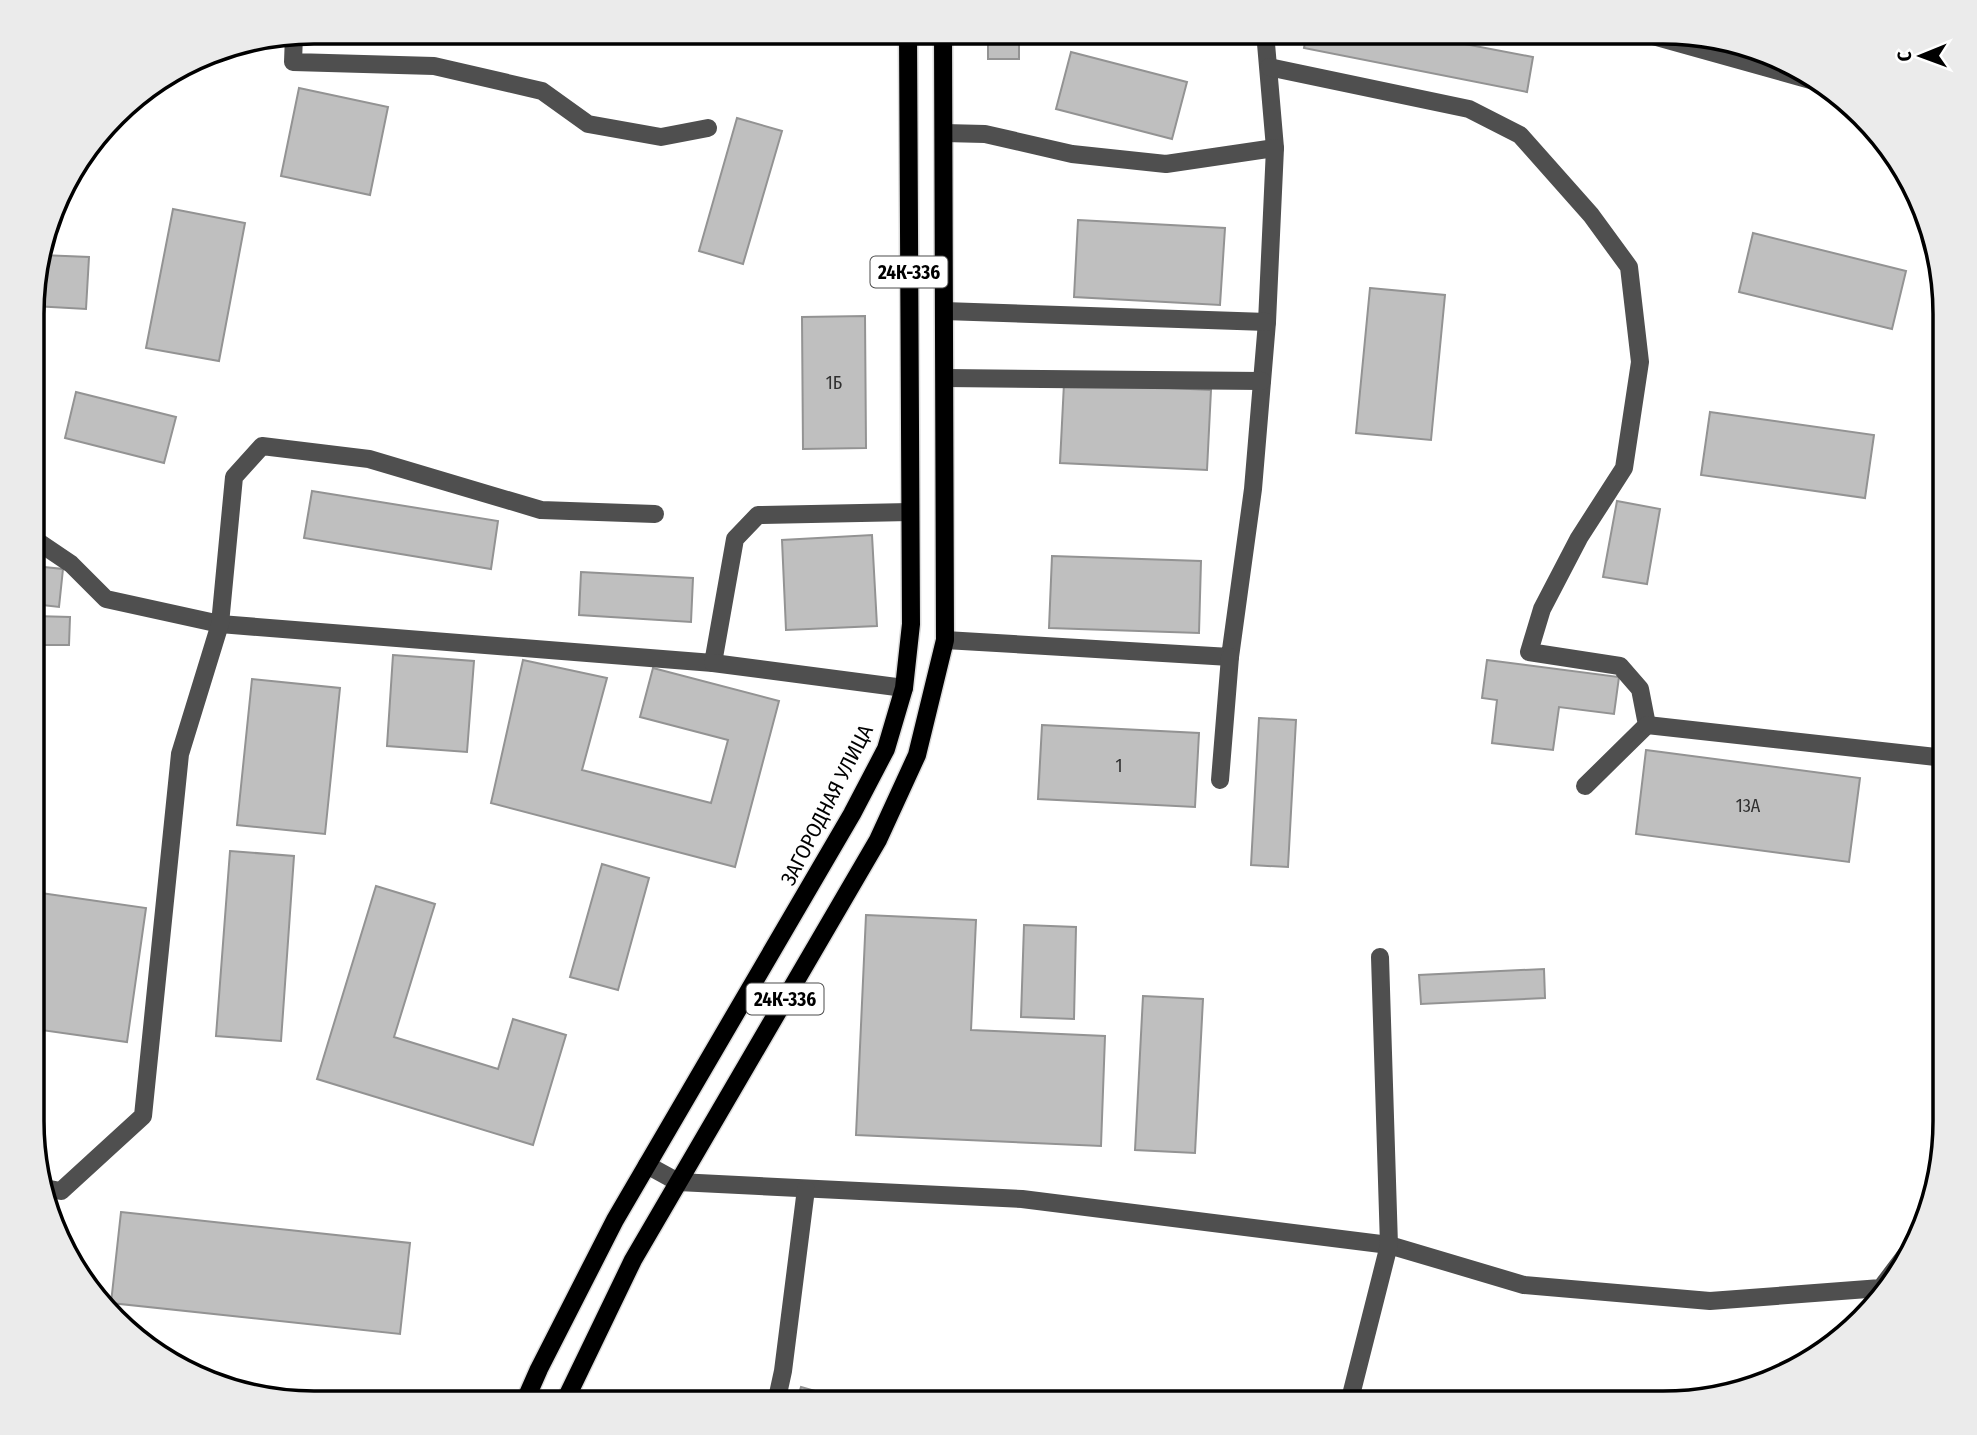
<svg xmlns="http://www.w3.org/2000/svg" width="1977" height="1435" font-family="'Fira Sans Condensed',sans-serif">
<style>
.building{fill:#bfbfbf;stroke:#939393;stroke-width:2}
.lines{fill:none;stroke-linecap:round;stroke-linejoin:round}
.major-casing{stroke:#dbdbdb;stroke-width:21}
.minor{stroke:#4f4f4f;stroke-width:18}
.major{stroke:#000;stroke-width:18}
.labels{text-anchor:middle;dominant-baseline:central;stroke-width:6;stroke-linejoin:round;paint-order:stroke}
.number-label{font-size:18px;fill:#303030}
.shield{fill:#fff;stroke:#4c4c4c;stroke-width:2}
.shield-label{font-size:19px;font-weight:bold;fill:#000}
.street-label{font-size:21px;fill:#000;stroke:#fff}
.rim{fill:none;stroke:#000;stroke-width:3.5}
</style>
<rect width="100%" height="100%" fill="#fff"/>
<!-- building -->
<g class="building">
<polygon points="717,32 737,32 735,37"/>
<rect x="988" y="32" width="31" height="27"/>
<polygon points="1307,32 1402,32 1533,57 1527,92 1304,48"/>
<polygon points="1071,52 1187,82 1172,139 1056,109"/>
<polygon points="299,88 388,107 370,195 281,176"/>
<polygon points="737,118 782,131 743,264 699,251"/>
<polygon points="173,209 245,223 219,361 146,348"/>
<polygon points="1078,220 1225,228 1220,305 1074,297"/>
<polygon points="1753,233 1906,271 1892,329 1739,292"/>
<polygon points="41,255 89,257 86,309 34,306 34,277"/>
<polygon points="1370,288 1445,295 1431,440 1356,433"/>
<polygon points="865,316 866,448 803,449 802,317"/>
<polygon points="1064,383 1211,390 1207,470 1060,463"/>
<polygon points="76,392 176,417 164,463 65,438"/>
<polygon points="1710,412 1874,435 1865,498 1701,475"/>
<polygon points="312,491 498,521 491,569 304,538"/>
<polygon points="1617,501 1660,509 1647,584 1603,577"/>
<polygon points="872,535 877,626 786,630 782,540"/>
<polygon points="1052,556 1201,561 1199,633 1049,628"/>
<polygon points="34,566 63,569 59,607 34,604"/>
<polygon points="581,572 693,578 691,622 579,615"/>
<polygon points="34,616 70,617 69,645 34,645"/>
<polygon points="393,655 474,661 467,752 387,746"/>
<polygon points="523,660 607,678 582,770 711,803 728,740 640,717 653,668 779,701 735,867 491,803"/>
<polygon points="1487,660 1619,677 1614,714 1559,707 1553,750 1492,743 1497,700 1482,698"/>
<polygon points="252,679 340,688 325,834 237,825"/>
<polygon points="1259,718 1296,720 1288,867 1251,865"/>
<polygon points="1042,725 1199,733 1195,807 1038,799"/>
<polygon points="1646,750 1860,778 1849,862 1636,834"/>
<polygon points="230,851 294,856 281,1041 216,1036"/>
<polygon points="602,864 649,878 618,990 570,977"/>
<polygon points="376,886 435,904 394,1037 498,1069 513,1019 566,1035 533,1145 317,1079"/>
<polygon points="34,892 146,908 127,1042 34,1029"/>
<polygon points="866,915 976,920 971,1030 1105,1036 1101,1146 856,1135"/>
<polygon points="1024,925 1076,927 1074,1019 1021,1017"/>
<polygon points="1544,969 1545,998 1421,1004 1419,975"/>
<polygon points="1143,996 1203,999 1195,1153 1135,1150"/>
<polygon points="121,1212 410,1243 400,1334 111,1303"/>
<polygon points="801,1387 857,1403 796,1403"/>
</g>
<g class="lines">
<!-- major casing -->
<g class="major-casing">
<g id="major">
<polyline points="524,1403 539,1369 615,1220 852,814 886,749 904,688 911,624 908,32"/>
<polyline points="564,1403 633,1260 878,840 917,755 945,640 943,32"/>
</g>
</g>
<!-- minor -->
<g class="minor">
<polyline points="1265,32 1275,148"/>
<polyline points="1639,32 1825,84"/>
<polyline points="294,35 293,62 434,66 542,91 588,124 661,137 708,128"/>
<polyline points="1269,67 1469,109 1520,135 1591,215 1629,267 1640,362 1624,468 1579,538 1542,609 1529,652 1620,666 1640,689 1647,725 1585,786"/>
<polyline points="944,133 985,134 1072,154 1166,164 1275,148 1267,322 1253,489 1230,657 945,640"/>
<polyline points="944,311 1267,322"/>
<polyline points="945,378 1262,381"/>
<polyline points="34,539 71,564 106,599 220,624 713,663 735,539 758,515 910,512"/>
<polyline points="713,663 904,688"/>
<polyline points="1647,725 1945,758"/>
<polyline points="1220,780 1230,657"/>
<polyline points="647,1165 678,1182 1022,1199 1389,1245 1524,1285 1710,1301 1881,1288 1923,1232"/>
<polyline points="44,1188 61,1191 143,1116 180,754 220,624 234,477 262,446 369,459 541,510 655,514"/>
<polyline points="776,1403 783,1371 806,1189"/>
<polyline points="1349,1403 1389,1245 1380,957"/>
</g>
<!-- major -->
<use href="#major" class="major"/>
</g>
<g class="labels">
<!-- number labels -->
<g class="number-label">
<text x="834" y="383">1Б</text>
<text x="1119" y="766">1</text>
<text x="1748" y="806">13А</text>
</g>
<!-- shield labels -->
<g class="shield">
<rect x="870.5" y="256.5" width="77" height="31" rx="5"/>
<rect x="746.5" y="983.5" width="77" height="31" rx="5"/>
</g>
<g class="shield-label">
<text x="909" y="272">24К-336</text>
<text x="785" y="999">24К-336</text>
</g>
<!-- street labels -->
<g class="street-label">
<text transform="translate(827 805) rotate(-63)">ЗАГОРОДНАЯ УЛИЦА</text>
</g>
</g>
<!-- crop -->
<path d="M0 0H1977V1435H0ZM314 44H1663A270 270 0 0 1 1933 314V1121A270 270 0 0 1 1663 1391H314A270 270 0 0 1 44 1121V314A270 270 0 0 1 314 44Z" fill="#ebebeb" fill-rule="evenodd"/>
<path class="rim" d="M314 44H1663A270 270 0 0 1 1933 314V1121A270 270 0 0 1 1663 1391H314A270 270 0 0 1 44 1121V314A270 270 0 0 1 314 44Z"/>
<!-- north arrow -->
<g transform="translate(1921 56) rotate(269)" stroke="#ffffff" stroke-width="5" paint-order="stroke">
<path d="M0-5L12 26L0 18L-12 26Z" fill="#000000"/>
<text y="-10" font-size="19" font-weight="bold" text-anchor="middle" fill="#000000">С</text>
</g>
</svg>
